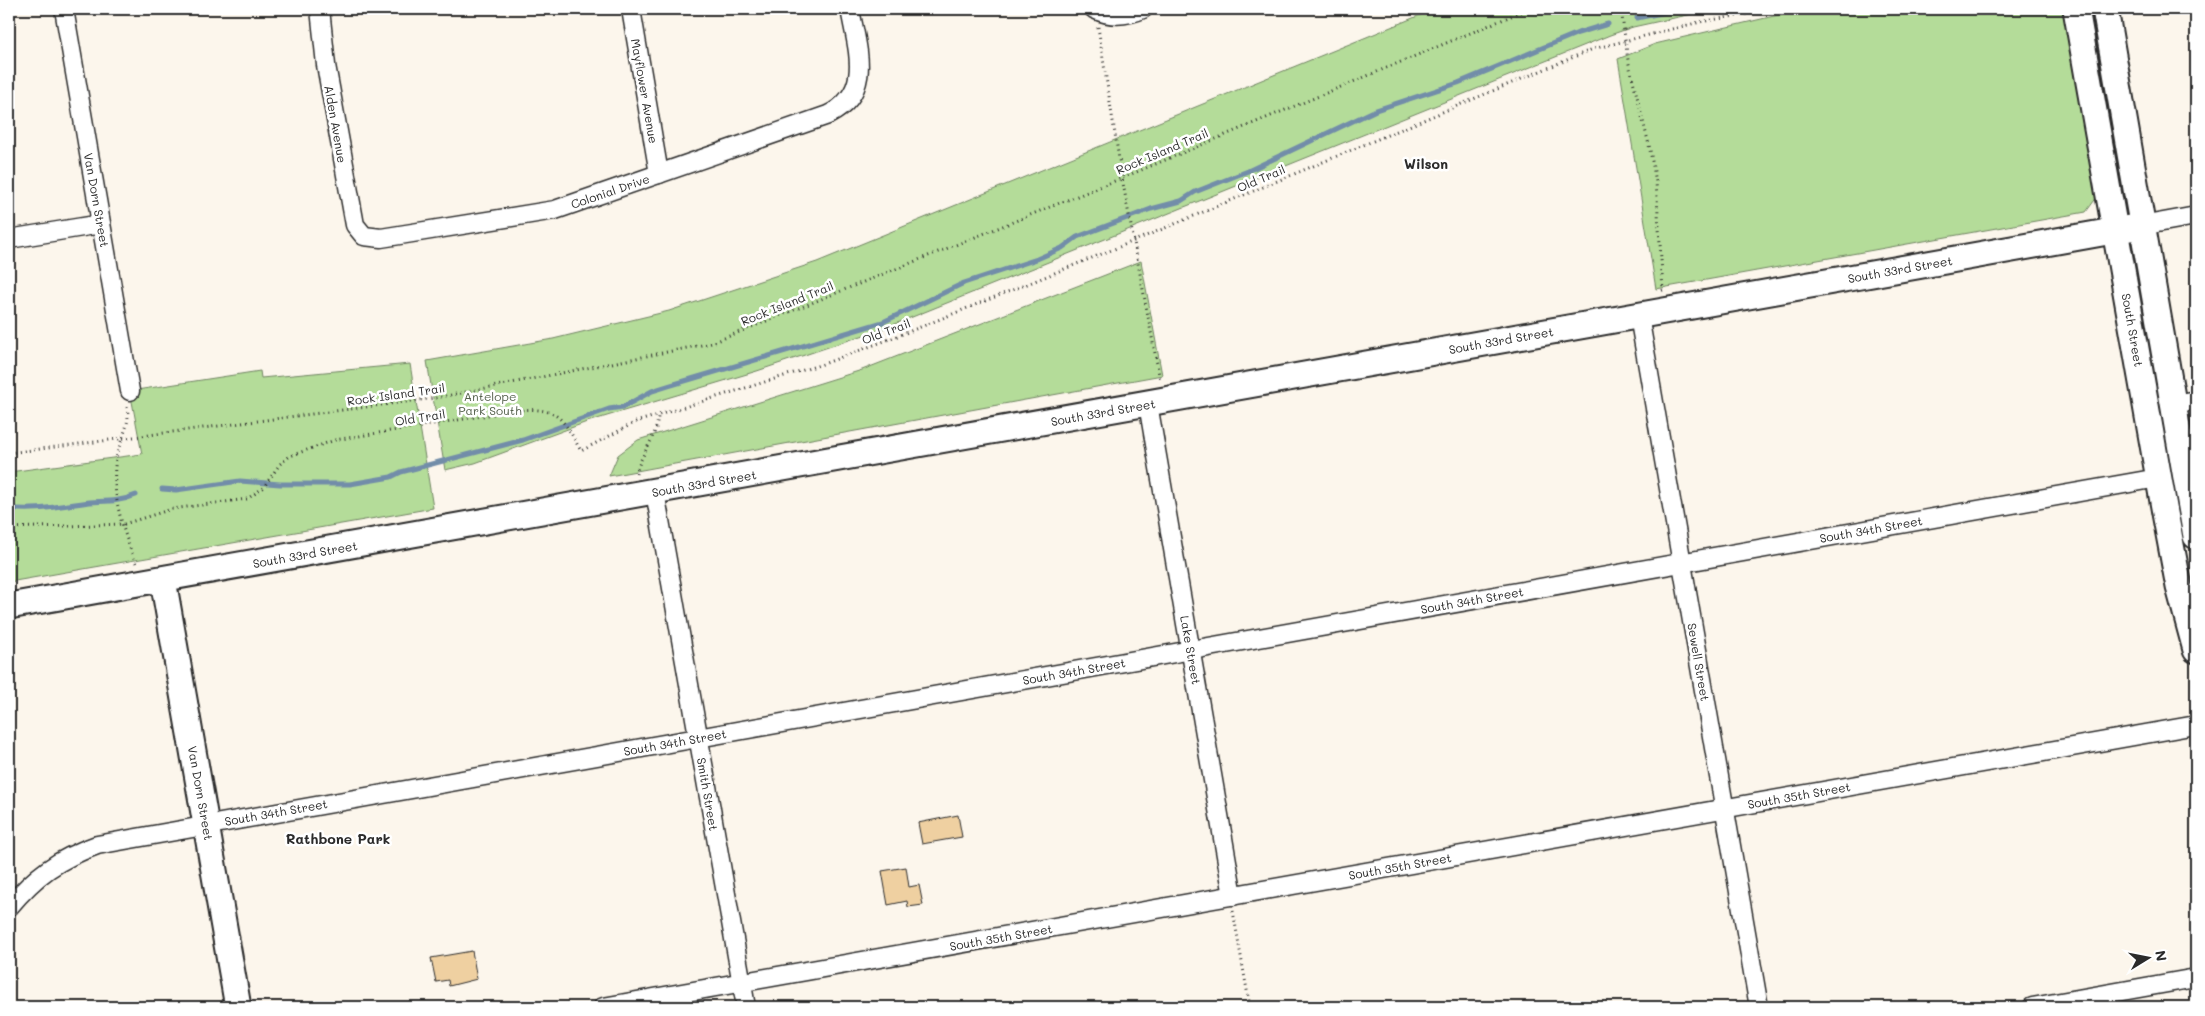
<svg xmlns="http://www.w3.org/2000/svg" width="2205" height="1016" font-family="Mali,sans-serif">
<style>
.green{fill:#b4dc99;stroke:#708462}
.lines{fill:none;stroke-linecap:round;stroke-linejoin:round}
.stream{stroke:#728da9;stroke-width:5}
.building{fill:#efd0a1;stroke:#2b2b2b}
.street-casing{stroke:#2b2b2b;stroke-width:21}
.secondary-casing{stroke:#2b2b2b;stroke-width:29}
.path{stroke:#2b2b2b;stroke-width:3;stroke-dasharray:1 4;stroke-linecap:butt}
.street{stroke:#fff;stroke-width:18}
.secondary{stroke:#fff;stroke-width:25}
.labels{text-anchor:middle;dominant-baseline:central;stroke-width:5;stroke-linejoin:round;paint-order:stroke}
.street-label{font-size:12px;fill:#2b2b2b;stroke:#fff}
.park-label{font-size:12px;fill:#54604c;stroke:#fff}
.neighbourhood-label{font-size:14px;font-weight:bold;fill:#2b2b2b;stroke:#fff}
</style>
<rect width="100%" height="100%" fill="#fcf6ec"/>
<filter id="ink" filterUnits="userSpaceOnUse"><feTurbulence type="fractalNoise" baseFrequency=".02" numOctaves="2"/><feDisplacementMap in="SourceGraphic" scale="10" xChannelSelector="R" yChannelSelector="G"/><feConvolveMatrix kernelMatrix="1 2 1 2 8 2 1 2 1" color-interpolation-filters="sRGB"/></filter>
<g filter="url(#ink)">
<!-- green -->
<g class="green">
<polygon points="1435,9 1715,9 1633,27 1610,35 885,328 757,371 587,422 475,463 445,470 427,361 553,339 669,311 817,262"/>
<polygon points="1804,9 2063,9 2097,197 2086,212 1656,289 1618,59 1655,44"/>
<polygon points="1141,261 1162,375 609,476 618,455 638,440 862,370"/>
<polygon points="410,364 433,508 9,582 9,472 142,454 130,391 260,371 261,378"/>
</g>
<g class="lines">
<!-- stream -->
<g class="stream">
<polyline points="1637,18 1666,12 1714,9"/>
<polyline points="162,489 176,490 240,481 280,484 350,484 391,477 401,472 523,440 609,409 623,407 652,391 668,386 883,322 964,283 1037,259 1062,248 1077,237 1151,209 1181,201 1195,192 1248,171 1376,110 1458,83 1578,33 1608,24"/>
<path d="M9 508C36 512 63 505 90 502 106 501 120 502 136 495"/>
</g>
</g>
<!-- building -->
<g class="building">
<polygon points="958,815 962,837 922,844 918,823"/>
<polygon points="906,867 909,887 919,885 923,905 908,907 907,901 888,905 882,871"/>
<polygon points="472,951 477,979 449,986 448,980 436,982 431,958"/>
</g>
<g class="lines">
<!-- street casing -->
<g class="street-casing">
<g id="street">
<polyline points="64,9 130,391"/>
<path d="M320 9 326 65 355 225 364 236 381 238 555 210 828 115C874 92 857 49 850 9"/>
<polyline points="631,9 659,174"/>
<path d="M1094 9C1110 17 1127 16 1143 9"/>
<polyline points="2141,226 2196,216"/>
<polyline points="9,239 101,224"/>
<polyline points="1639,316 1759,1007"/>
<polyline points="1148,404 1233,896"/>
<polyline points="2174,404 2196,400"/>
<polyline points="655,492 746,1007"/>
<path d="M9 907C36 875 58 859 97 845L2158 478"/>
<polyline points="603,1007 2196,725"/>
<polyline points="2032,1007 2196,978"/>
</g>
</g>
<!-- secondary casing -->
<g class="secondary-casing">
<g id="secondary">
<polyline points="2076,9 2165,513 2179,587 2196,650"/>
<polyline points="2105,9 2196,536"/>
<polyline points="163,580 238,1007"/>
<polyline points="9,606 2141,226"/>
</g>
</g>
<!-- path -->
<g class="path">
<polyline points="1621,9 1628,60 1649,145 1656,182 1663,290 1660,291"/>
<polyline points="1098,27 1122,178 1160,380"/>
<path d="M127 407C131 424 121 438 117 454 109 487 123 533 136 563"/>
<polyline points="9,453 436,398 712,343 1122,178 1528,9"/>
<path d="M636 474C641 453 658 436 658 415"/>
<path d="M9 528 124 524 172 509 247 499 263 488 280 464 290 456 335 440 519 410C559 407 563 419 581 451L636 422 826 363 903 334 1134 241 1593 49 1700 22 1776 9"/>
<polyline points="1233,911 1250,1007"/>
</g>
<!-- street -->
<use href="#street" class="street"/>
<!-- secondary -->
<use href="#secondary" class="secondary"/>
</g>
</g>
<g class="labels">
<!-- street labels -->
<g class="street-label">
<text transform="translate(645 91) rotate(80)">Mayflower Avenue</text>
<text transform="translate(336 124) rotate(80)">Alden Avenue</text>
<text transform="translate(1162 151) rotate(-23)">Rock Island Trail</text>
<text transform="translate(1261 178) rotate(-23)">Old Trail</text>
<text transform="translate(610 191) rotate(-19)">Colonial Drive</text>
<text transform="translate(97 200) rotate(80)">Van Dorn Street</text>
<text transform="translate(1900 269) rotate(-10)">South 33rd Street</text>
<text transform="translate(787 303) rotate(-22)">Rock Island Trail</text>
<text transform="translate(2133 330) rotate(80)">South Street</text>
<text transform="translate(886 331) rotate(-21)">Old Trail</text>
<text transform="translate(1501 340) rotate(-10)">South 33rd Street</text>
<text transform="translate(396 394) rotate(-8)">Rock Island Trail</text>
<text transform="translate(1103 412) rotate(-10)">South 33rd Street</text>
<text transform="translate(420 417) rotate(-9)">Old Trail</text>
<text transform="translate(704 483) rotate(-10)">South 33rd Street</text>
<text transform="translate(1871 529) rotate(-10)">South 34th Street</text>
<text transform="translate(305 554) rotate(-10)">South 33rd Street</text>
<text transform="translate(1472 600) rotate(-10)">South 34th Street</text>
<text transform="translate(1191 650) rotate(80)">Lake Street</text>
<text transform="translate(1699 662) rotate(80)">Sewell Street</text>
<text transform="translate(1074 671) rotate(-10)">South 34th Street</text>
<text transform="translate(675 742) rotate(-10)">South 34th Street</text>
<text transform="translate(201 793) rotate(80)">Van Dorn Street</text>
<text transform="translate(708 794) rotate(80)">Smith Street</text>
<text transform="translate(1799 795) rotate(-10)">South 35th Street</text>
<text transform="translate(276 812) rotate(-10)">South 34th Street</text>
<text transform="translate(1400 866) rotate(-10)">South 35th Street</text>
<text transform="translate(1001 937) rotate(-10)">South 35th Street</text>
</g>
<!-- park labels -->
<g class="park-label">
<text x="490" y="396">Antelope<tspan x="490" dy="14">Park South</tspan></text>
</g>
<!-- neighbourhood labels -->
<g class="neighbourhood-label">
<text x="1426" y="163">Wilson</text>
<text x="338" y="838">Rathbone Park</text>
</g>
</g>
<!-- margin -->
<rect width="2205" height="1016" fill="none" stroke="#fff" stroke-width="30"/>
<rect x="15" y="15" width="2175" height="986" fill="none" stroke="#2b2b2b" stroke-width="2" filter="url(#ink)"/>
<!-- north arrow -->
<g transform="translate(2148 958) rotate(80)" stroke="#ffffff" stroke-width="4" paint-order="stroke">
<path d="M0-4L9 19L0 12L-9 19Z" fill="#2b2b2b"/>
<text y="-8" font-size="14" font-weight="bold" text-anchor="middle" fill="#2b2b2b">N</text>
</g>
</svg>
